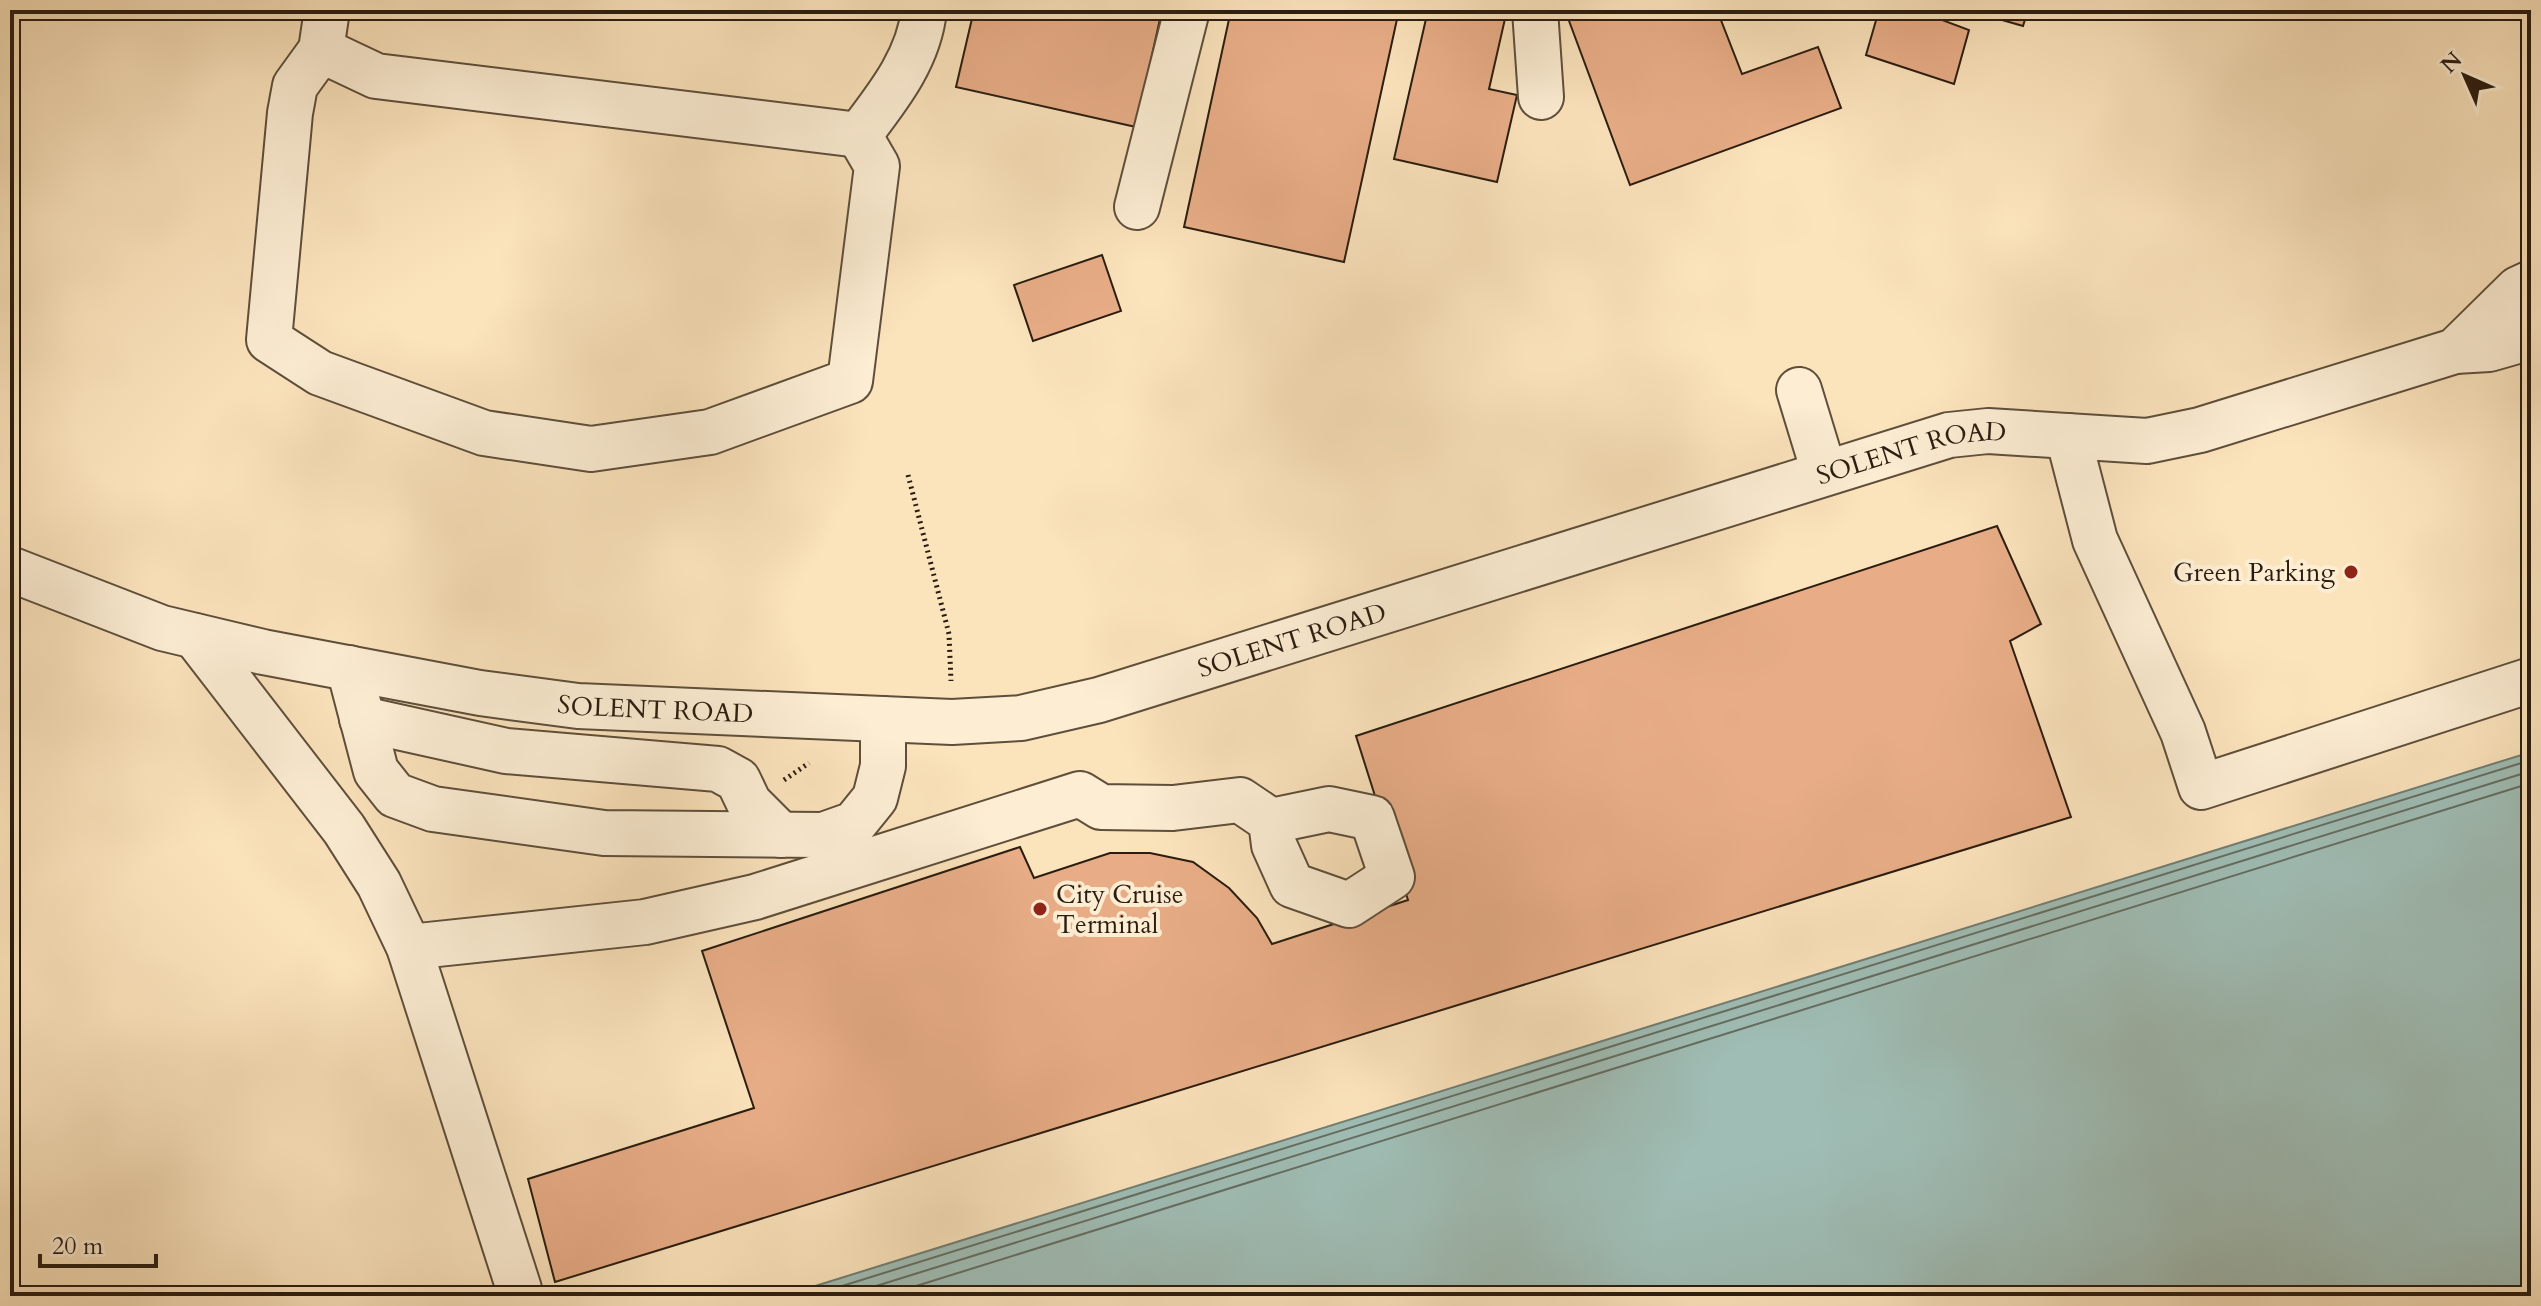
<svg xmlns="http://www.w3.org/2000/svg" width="2541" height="1306" font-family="Cardo,serif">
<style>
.water{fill:#9fbdb5;stroke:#707d73;stroke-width:2}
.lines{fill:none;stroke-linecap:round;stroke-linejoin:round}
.shore{stroke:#646d62;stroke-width:2}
.building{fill:#e8ad87;stroke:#2a1d10;stroke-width:2}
.minor-casing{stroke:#5e4e3b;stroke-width:48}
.path{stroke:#2a1d10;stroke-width:5;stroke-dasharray:2 4;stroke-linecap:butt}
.minor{stroke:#fcedd3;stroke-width:44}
.poi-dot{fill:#8f2418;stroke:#fcedd3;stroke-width:3}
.labels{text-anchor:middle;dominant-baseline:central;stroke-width:8;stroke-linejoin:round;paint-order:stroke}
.street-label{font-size:26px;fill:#2a1d10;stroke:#fcedd3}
.poi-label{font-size:26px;fill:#2a1d10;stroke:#fcedd3;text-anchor:end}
</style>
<rect width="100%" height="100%" fill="#fbe3bc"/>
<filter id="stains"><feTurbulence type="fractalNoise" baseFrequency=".0025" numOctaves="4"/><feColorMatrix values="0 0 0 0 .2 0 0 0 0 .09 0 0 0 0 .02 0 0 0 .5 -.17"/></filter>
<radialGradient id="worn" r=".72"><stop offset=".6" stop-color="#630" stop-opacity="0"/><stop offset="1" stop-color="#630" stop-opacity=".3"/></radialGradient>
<!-- water -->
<polygon class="water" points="2531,752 2531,1296 783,1296"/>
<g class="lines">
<!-- shore -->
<g class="shore">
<polyline points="810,1296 2531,760"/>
<polyline points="844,1296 2531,771"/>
<polyline points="884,1296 2531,783"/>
</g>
</g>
<!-- building -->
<g class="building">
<polygon points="974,10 1162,10 1136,127 956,87"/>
<polygon points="1231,10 1399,10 1344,262 1184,227"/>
<polygon points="1428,10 1507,10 1489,89 1517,95 1497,182 1394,159"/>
<polygon points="1565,10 1717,10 1742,74 1818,47 1841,108 1630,185"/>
<polygon points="1879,10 1946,10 1942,20 1969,30 1954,84 1866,55"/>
<polygon points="1967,10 2028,10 2023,26"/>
<polygon points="1102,255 1121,311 1033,341 1014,285"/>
<polygon points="1997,526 2041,624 2010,641 2071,817 555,1282 528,1179 754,1108 702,951 1020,847 1034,878 1110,853 1150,853 1193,862 1229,888 1257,918 1272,944 1408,900 1356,736"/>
</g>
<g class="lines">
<!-- minor casing -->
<g class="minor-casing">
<g id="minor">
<polyline points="327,10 321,50 295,86 290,113 269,340 320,373 484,433 591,449 710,432 850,381 877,166 859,135"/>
<polyline points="1535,10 1541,97"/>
<polyline points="321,50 376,76 859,135"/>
<path d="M859 135C887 98 919 59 924 10"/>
<polyline points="1137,207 1187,10"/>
<polyline points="2455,351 2489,349 2531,337"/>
<polyline points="1799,390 1824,472"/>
<polyline points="2068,436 2095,540 2183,732 2201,787 2531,680"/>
<path id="s1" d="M10 569 162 628 263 652 480 693 578 706 952 722 1021 718 1099 700 1949 435 1988 431 2147 441 2200 430 2455 351 2518 289 2531 283"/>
<polyline points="195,636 344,829 379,884 409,947 519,1289"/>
<polyline points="349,668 376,771 395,795 433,809 604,833 823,835 854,824 875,798 883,766 883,719"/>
<polyline points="362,719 506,751 718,769 738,780 749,803 781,835"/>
<polyline points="409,947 645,922 755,897 1080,794 1101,807 1173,808 1240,800 1271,821 1329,809 1372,818 1392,877 1349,905 1292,885 1274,845 1271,821"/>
</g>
</g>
<!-- path -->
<g class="path">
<polyline points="908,475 949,634 951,681"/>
<polyline points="784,780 809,763"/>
</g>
<!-- minor -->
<use href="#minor" class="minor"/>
</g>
<!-- markers -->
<g class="poi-dot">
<circle cx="2351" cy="572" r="8"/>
<circle cx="1040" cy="909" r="8"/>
</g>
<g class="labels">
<!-- street labels -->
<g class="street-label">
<text stroke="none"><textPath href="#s1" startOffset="1960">SOLENT ROAD</textPath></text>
<text stroke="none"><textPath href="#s1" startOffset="1312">SOLENT ROAD</textPath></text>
<text stroke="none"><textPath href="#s1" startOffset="664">SOLENT ROAD</textPath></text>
</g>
<!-- poi labels -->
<g class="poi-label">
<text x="2335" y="572">Green Parking</text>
<text x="1056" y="894" text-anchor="start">City Cruise<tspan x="1056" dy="30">Terminal</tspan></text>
</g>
</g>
<!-- margin -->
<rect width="2541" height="1306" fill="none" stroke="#fbe3bc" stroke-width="40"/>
<rect x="12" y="12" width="2517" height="1282" fill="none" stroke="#2a1d10" stroke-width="4"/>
<rect x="20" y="20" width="2501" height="1266" fill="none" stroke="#2a1d10" stroke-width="2"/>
<!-- north arrow -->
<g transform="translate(2465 76) rotate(315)" stroke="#fcedd3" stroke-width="6" paint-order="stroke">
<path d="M0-6L14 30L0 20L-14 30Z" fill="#2a1d10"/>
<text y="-12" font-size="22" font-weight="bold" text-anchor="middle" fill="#2a1d10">N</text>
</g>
<!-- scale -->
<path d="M40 1254v12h116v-12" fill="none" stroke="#2a1d10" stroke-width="4"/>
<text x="52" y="1254" font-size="24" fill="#2a1d10" stroke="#fcedd3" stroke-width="6" paint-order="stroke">20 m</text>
<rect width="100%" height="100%" filter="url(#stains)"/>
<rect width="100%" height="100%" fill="url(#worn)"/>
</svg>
